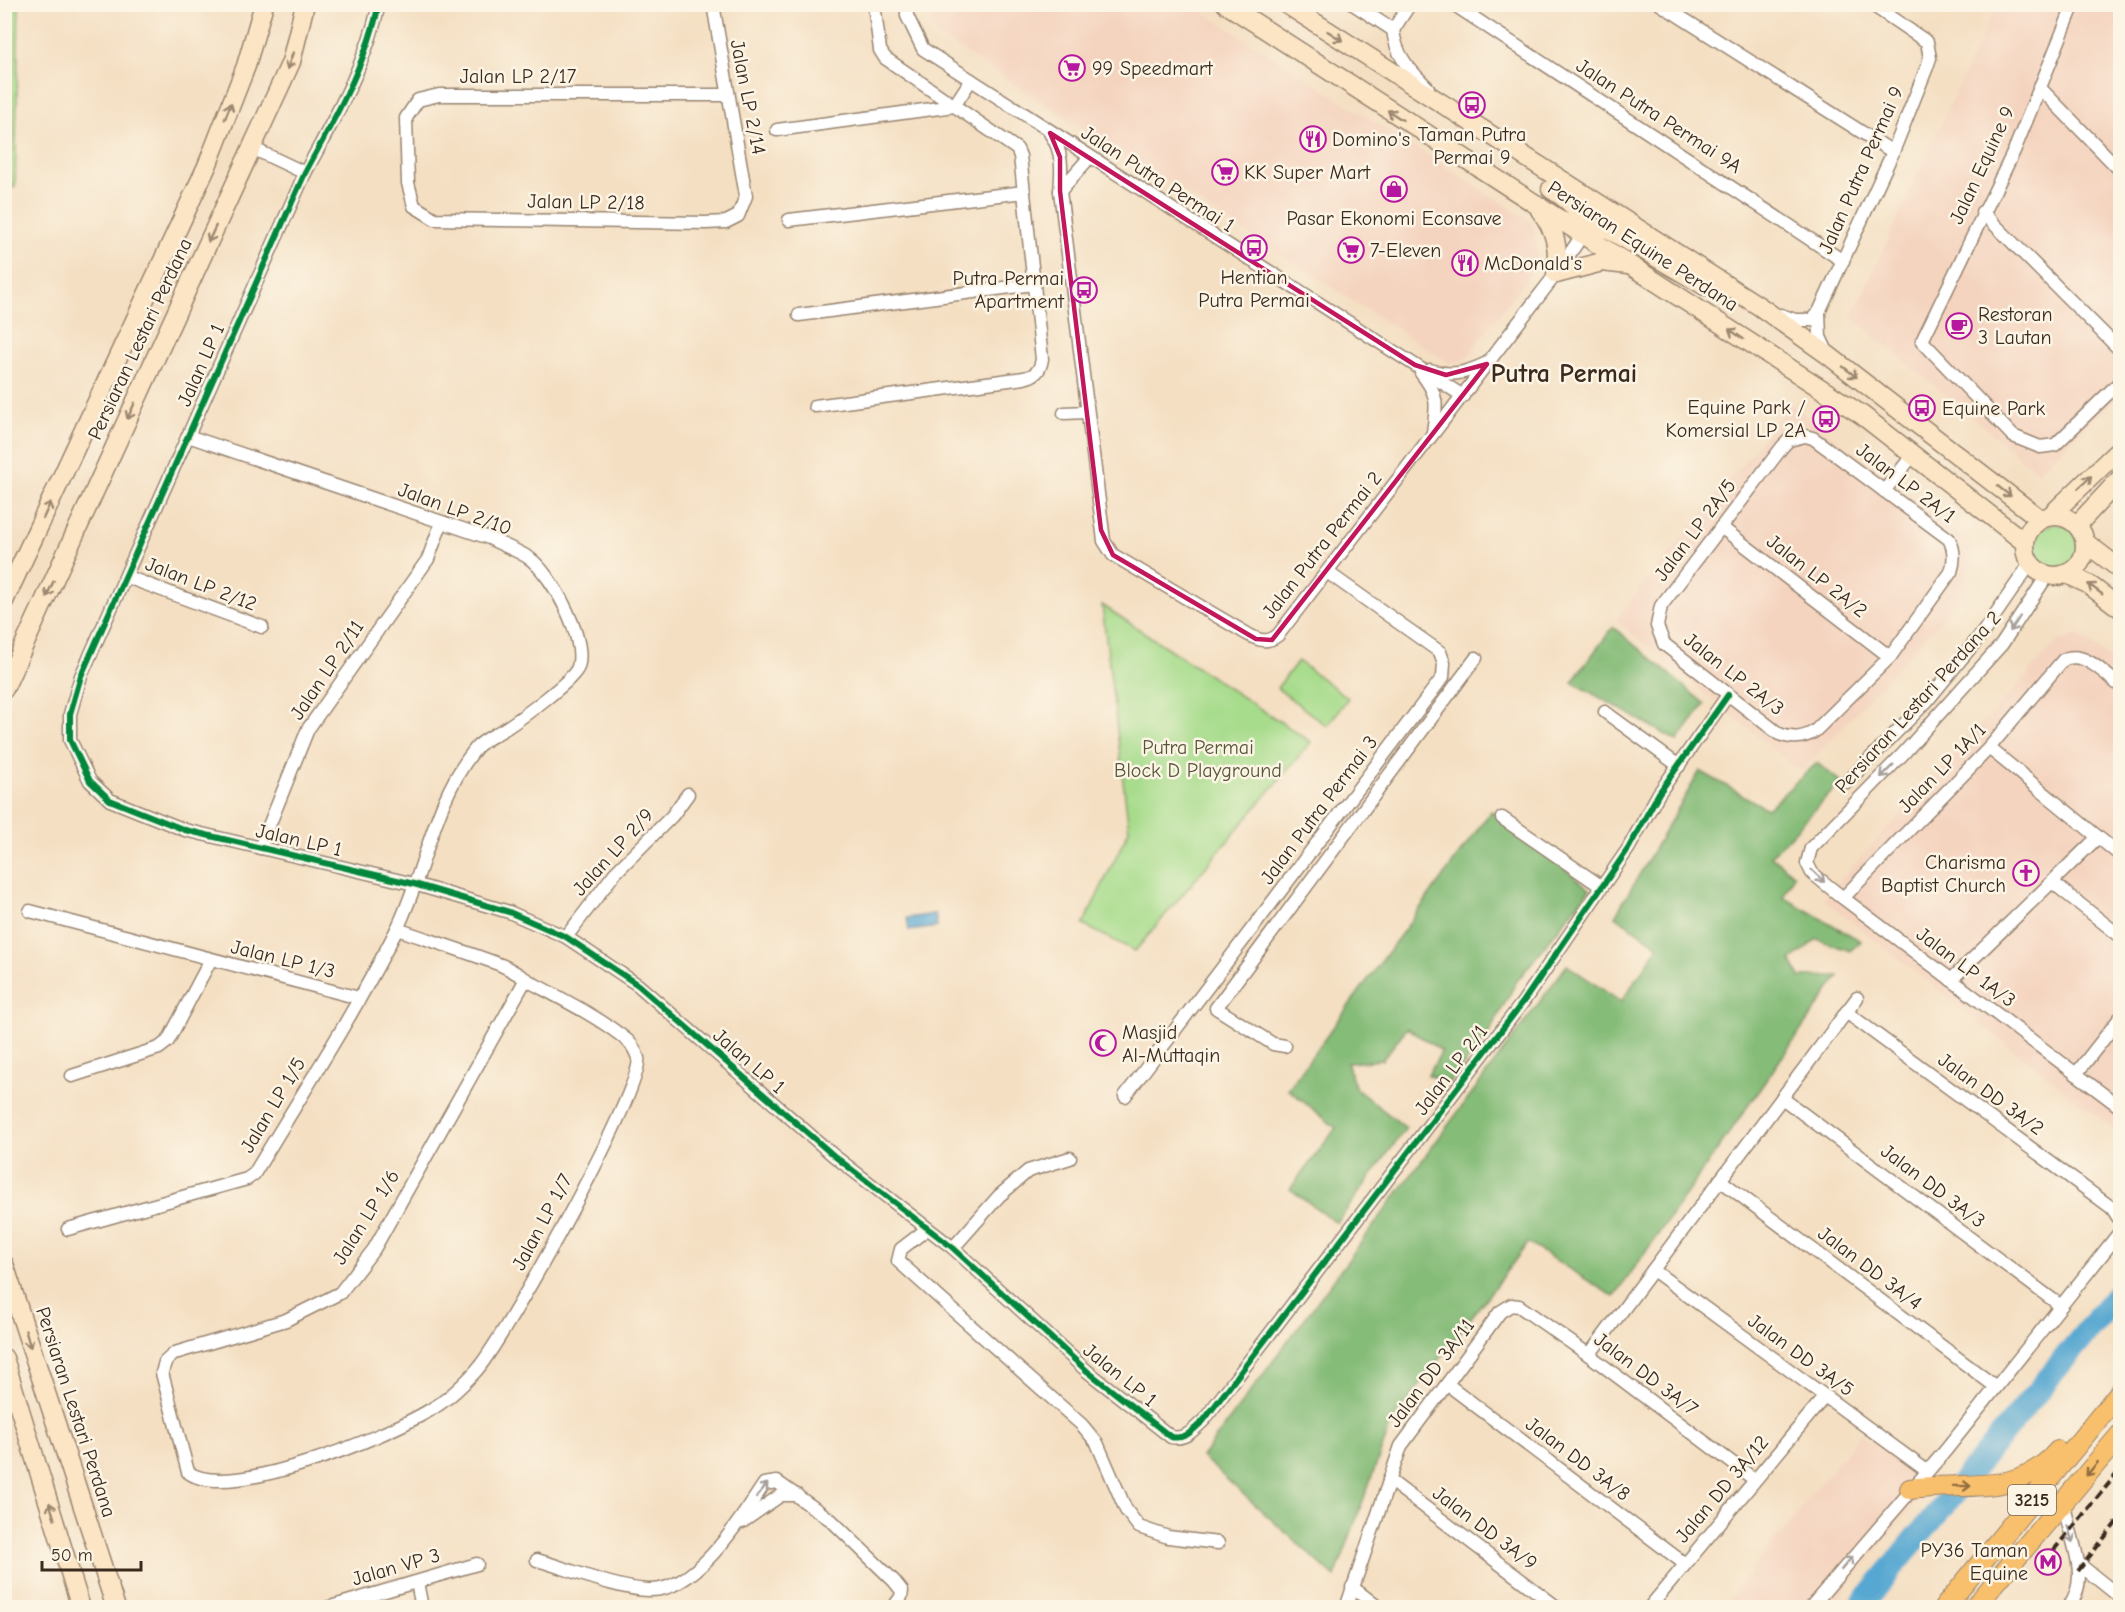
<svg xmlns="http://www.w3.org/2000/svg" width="2125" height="1612" font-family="'Comic Neue',sans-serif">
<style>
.built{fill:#f4d4bf}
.green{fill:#a7dc8c;stroke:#718355;stroke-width:1.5}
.forest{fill:#85bc78;stroke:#60734b;stroke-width:1.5}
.water{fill:#57a7d1;stroke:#496878;stroke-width:1.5}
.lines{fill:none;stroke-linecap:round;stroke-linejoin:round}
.river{stroke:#57a7d1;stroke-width:24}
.street-casing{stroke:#988470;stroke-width:15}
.secondary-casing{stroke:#988470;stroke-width:21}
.primary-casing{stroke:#988470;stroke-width:22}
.street{stroke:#fff;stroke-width:12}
.secondary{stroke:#fce5c4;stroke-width:18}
.primary{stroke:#f8bf6c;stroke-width:20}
.rail{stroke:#3b2a1e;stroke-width:4;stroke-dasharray:9 4.5;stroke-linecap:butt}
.cycleway-casing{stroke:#fcf5e5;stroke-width:10}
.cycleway{stroke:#00873e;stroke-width:6}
.oneway{stroke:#9c8871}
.oneway2{stroke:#a79f9a}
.oneway3{stroke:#906d41}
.marked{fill:none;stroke:#c2185b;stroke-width:4.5;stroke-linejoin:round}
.labels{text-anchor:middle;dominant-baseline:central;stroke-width:5;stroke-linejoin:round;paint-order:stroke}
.shield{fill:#fcf5e5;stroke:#75675a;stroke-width:1.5}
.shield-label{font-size:18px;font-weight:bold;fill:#3b2a1e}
.poi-label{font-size:20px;fill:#3b2a1e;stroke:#fcf5e5;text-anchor:start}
.street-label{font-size:20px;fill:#3b2a1e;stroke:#fcf5e5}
.park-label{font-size:20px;fill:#56563a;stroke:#fcf5e5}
.district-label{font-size:26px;font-weight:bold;fill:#3b2a1e;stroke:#fcf5e5}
</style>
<rect width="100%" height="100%" fill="#fcf5e5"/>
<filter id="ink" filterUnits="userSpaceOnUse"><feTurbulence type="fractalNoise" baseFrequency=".0167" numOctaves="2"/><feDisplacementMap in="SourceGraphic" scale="12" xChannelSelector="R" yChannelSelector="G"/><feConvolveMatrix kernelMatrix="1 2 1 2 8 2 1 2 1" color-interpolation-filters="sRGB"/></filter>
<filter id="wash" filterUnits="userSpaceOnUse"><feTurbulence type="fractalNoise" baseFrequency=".008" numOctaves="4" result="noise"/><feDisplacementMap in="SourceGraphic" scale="24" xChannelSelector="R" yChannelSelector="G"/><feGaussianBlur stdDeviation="1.35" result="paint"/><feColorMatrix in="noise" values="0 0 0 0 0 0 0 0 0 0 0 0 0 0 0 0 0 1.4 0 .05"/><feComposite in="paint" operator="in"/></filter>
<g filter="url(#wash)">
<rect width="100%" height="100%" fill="#f4dfc2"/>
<!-- built -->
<g class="built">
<polygon points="927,5 1191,5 1532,222 1539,262 1464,361 1450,363 936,34"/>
<polygon points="1996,5 2120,5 2120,395 2038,472 1852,317"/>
<polygon points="1791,404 1972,545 1964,595 1801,772 1615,620"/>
<polygon points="2079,635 2120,666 2120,1134 1823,899 2057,642"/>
<polygon points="1860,1434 1907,1470 1920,1496 1831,1607 1722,1608"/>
</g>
<!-- green -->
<g class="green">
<polygon points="4,5 19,5 15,187 5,188"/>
<circle cx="2056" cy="546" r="22"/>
<polygon points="1102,605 1311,742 1135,951 1083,925 1129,830"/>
<polygon points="1298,661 1348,698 1327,726 1277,688"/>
</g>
<!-- forest -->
<g class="forest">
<polygon points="1613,627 1705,704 1677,741 1572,682"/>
<polygon points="1817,763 1841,782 1771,856 1794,875 1783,897 1861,941 1850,951 1817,939 1791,960 1800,977 1839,976 1614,1297 1528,1243 1392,1421 1335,1577 1202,1457 1567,965 1621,1002 1659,946 1615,916 1700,771 1767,809"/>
<polygon points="1491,811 1590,889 1517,981 1486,1038 1449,1083 1428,1075 1442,1051 1407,1028 1382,1060 1347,1063 1356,1089 1406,1128 1337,1223 1290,1189 1336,1128 1288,1089"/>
</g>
<!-- water -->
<polygon class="water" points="935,914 937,927 909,931 907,918"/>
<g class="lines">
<!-- river -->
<polyline class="river" points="1859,1608 2120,1291"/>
</g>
</g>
<g filter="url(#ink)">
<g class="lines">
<!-- street casing -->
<g class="street-casing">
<g id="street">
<path d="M379 4C366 65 334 119 305 173L81 676 70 714V740L90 781 110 800 185 830 414 884 509 912 566 937 638 985 833 1155 953 1248 1087 1371 1171 1437C1186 1440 1193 1430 1204 1420L1523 1002 1628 849 1659 793 1728 695"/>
<polyline points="713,4 746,196 738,216 726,222 706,223 435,219 414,206 408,183 406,118 418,100 439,95 728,95"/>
<polyline points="907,4 907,16 923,49 1463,396"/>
<polyline points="1353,4 1393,30"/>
<polyline points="1453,4 1843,261"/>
<polyline points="1660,4 1893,152"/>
<polyline points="2074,4 2014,151 1922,341 2013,436 2040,447 2055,445 2120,382"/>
<path d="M1393 30C1396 57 1410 70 1428 88"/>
<polyline points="1393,30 1410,4"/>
<polyline points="2039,87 2120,170"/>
<polyline points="777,130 954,106 971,80"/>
<path d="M1050 133C1063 151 1062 170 1060 191L1104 541 1113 555 1249 635C1260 641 1268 643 1278 635L1556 274 1583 234"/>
<polyline points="252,148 305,173"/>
<polyline points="1060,191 1089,158"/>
<polyline points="1982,212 2120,350"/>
<polyline points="789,220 1024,192"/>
<polyline points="1819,312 1820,337 1828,354"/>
<polyline points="799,315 1034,284"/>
<polyline points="1781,315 1795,320 1811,320 1819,312 1893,152 1927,67 1930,58 1927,42 1871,4"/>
<path d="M1430 370C1451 377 1466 373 1485 364"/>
<path d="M1421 373C1439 395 1437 405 1433 432"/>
<path d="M815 406 1024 378C1036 375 1040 371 1042 359L1020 156 1017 149 885 58 880 50 874 4"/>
<polyline points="1064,413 1087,412"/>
<path d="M1805 436 1813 438 1949 539C1955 550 1955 560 1951 572L1890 657 1815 731C1803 739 1792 739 1779 734L1664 644 1657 626 1661 606 1783 446 1789 440Z"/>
<polyline points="1884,491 1913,455"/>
<polyline points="1721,527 1890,657"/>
<polyline points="2047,576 2002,644 1902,755 1811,848 1807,863 1812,873 1843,898 2120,1107"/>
<polyline points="127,577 262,627"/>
<polyline points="1605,712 1679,766"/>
<polyline points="1989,748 2120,855"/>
<polyline points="1847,782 1927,701 1984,631 2030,564"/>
<polyline points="1502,818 1602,887"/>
<polyline points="260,848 308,729 428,559 441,524"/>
<polyline points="2052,882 2120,936"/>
<path d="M1843 898 1989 748 2063 660C2083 649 2105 674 2120 686"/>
<polyline points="30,911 359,998"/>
<path d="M397 929C432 941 467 952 501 965 513 970 523 978 534 984 566 1001 600 1018 628 1041 632 1045 636 1052 638 1058 647 1082 501 1346 474 1373 461 1387 446 1401 430 1410 389 1435 228 1503 188 1472L162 1373 165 1362 175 1353 286 1320 340 1293 374 1249 526 979"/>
<polyline points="566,937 615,873 672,816 688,794"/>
<polyline points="1951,980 2098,837"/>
<polyline points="1846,1012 2112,1208 2120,1220"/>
<polyline points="1285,1046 1273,1044 1216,1008 1476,658"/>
<polyline points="2076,1074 2120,1018"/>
<polyline points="72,1076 159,1048 168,1041 210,961"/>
<polyline points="1125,1096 1443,677 1444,663 1440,652 1327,572"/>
<polyline points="1782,1098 2061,1306"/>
<polyline points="1720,1180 1996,1387"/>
<path d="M68 1229 247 1179 254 1174C302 1094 354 1014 396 931 426 871 432 802 476 748 483 740 497 734 506 728 520 719 574 680 578 667 587 639 552 574 529 558 517 550 502 545 489 538L188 436"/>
<polyline points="927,1229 901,1249 898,1261 1082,1425 1097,1443 1126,1510 1139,1527 1168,1537 1218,1543"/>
<polyline points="953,1248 999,1196 1028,1171 1070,1158"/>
<polyline points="1653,1270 1927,1471"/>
<polyline points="1589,1355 1857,998"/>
<polyline points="1447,1384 1685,1564"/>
<polyline points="1389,1480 1558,1608"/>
<path d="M2064 1503C2068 1537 2093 1577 2068 1608"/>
<polyline points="742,1522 781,1495 797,1495"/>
<path d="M537 1560C569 1569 617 1589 649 1590 696 1592 741 1519 764 1484L777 1482 831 1520 894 1581 902 1591 901 1597 893 1608"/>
<polyline points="2079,1564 2120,1597"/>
<polyline points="417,1582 422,1608"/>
<polyline points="1352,1587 1379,1608"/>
<polyline points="327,1608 477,1564"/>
<polyline points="1346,1608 1401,1446 1500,1312 1511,1305 1519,1306 1589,1355 1755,1480"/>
<polyline points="1649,1608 1825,1396"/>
<polyline points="1810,1608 1946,1450 2120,1232"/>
</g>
</g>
<!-- secondary casing -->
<g class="secondary-casing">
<g id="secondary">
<polyline points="1226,4 1862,415 2023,541"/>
<polyline points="1286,4 1759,306 1828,355 2040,519"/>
<path d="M1551 189C1570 201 1582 210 1583 234"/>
<path d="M1540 210C1556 231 1559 248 1556 274L1602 262 1628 265"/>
<polyline points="1583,234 1592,228 1608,229 1705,286"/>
<circle cx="2055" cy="546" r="30"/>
<polyline points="2050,516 2120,449"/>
<polyline points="2077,525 2120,479"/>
<polyline points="2086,543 2120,569"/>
<polyline points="2067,574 2088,584 2120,608"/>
<polyline points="4,601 207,166 246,66 264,4"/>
<polyline points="4,689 291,62 305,4"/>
<polyline points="4,1264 116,1608"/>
<polyline points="4,1358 81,1608"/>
</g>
</g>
<!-- primary casing -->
<g class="primary-casing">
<g id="primary">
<path d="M1910 1489C1964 1481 2018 1498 2058 1451"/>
<polyline points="1944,1608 2120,1392"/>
<polyline points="1974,1608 2120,1435"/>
</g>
</g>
<!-- street -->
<use href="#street" class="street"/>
<!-- secondary -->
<use href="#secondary" class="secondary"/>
<!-- primary -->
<use href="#primary" class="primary"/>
<!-- rail -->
<g class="rail">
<polyline points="2053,1551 2120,1470"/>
<polyline points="2078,1571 2120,1518"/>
</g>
<!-- cycleway casing -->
<g class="cycleway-casing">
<path id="cycleway" d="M379 4C366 65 334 119 305 173L81 676 70 714V740L90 781 110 800 185 830 414 884 509 912 566 937 638 985 833 1155 953 1248 1087 1371 1171 1437C1186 1440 1193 1430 1204 1420L1523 1002 1628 849 1659 793 1728 695"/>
</g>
<!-- cycleway -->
<use href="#cycleway" class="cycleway"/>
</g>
<!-- one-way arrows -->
<defs><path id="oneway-shaft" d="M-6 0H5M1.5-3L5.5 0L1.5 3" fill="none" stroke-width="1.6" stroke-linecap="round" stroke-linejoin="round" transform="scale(1.5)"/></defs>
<g class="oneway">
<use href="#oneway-shaft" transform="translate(1335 36) rotate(33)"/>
<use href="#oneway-shaft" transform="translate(290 61) rotate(109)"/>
<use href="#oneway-shaft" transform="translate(228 111) rotate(-69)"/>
<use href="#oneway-shaft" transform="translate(1395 115) rotate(-147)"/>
<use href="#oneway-shaft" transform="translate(212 234) rotate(115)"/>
<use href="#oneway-shaft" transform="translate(1736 334) rotate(-146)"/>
<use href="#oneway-shaft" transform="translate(1850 372) rotate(38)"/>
<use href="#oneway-shaft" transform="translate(131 411) rotate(115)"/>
<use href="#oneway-shaft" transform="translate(2085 482) rotate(-43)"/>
<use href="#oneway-shaft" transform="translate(2004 491) rotate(38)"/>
<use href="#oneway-shaft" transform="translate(47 510) rotate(-65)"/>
<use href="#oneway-shaft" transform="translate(50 589) rotate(115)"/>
<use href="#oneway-shaft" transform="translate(2095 589) rotate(-144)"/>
<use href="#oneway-shaft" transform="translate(28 1339) rotate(73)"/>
<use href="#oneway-shaft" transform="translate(52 1511) rotate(-107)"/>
</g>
<g class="oneway2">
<use href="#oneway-shaft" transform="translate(2015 624) rotate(123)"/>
<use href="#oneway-shaft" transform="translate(1887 771) rotate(135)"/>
<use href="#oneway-shaft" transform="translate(1818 876) rotate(44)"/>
<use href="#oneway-shaft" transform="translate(762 1490) rotate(-50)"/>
<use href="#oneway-shaft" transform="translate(2070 1534) rotate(73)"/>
<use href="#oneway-shaft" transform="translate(1847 1563) rotate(-50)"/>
</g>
<g class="oneway3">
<use href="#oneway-shaft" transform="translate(2092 1469) rotate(130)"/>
<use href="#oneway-shaft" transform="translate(1962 1486) rotate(1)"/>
</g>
</g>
<!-- marked area -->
<path class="marked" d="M1050 133 1415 365 1446 375 1487 364 1272 640 1256 639 1113 555 1101 530 1060 191V157Z"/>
<!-- icons -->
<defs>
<g id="supermarket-ring" transform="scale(1.35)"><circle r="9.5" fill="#fcf5e5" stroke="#b5179e" stroke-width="1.5"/><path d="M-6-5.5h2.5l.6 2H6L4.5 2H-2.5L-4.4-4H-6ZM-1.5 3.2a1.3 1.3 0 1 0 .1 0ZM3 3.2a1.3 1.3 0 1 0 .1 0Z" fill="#b5179e"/></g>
<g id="bus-ring" transform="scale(1.35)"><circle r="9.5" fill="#fcf5e5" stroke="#b5179e" stroke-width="1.5"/><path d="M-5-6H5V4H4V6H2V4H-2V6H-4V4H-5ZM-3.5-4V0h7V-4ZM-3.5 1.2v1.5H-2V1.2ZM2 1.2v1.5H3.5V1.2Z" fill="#b5179e"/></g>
<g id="restaurant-ring" transform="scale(1.35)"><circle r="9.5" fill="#fcf5e5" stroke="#b5179e" stroke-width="1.5"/><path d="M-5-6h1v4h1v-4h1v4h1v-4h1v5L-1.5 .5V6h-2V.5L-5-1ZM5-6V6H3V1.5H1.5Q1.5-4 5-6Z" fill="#b5179e"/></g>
<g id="shop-ring" transform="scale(1.35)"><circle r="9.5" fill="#fcf5e5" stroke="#b5179e" stroke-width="1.5"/><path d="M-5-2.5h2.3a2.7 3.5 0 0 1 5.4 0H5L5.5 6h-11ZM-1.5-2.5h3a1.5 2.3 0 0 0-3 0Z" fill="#b5179e"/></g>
<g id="cafe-ring" transform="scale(1.35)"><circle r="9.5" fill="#fcf5e5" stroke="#b5179e" stroke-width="1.5"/><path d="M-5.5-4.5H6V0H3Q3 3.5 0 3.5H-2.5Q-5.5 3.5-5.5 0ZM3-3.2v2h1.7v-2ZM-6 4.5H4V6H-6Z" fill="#b5179e"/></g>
<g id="church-ring" transform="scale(1.35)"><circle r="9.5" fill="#fcf5e5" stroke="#b5179e" stroke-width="1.5"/><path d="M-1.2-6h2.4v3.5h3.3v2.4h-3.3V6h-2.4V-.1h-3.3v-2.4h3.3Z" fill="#b5179e"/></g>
<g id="mosque-ring" transform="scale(1.35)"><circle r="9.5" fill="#fcf5e5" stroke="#b5179e" stroke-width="1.5"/><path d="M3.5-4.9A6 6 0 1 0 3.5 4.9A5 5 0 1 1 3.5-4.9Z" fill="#b5179e"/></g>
<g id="metro-ring" transform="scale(1.35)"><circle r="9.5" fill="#fcf5e5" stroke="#b5179e" stroke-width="1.5"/><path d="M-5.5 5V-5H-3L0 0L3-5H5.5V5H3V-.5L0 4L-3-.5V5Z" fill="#b5179e"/></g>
</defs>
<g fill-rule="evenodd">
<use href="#supermarket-ring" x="1072" y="68"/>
<use href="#bus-ring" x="1472" y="105"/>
<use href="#restaurant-ring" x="1313" y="139"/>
<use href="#supermarket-ring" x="1225" y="172"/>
<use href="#shop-ring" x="1394" y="189"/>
<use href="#bus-ring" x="1254" y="248"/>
<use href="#supermarket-ring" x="1351" y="250"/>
<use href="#restaurant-ring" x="1465" y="263"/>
<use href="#bus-ring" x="1084" y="290"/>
<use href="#cafe-ring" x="1959" y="326"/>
<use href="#bus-ring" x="1922" y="408"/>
<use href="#bus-ring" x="1826" y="419"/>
<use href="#church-ring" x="2026" y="873"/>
<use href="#mosque-ring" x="1103" y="1043"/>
<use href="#metro-ring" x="2048" y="1562"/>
</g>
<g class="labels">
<!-- shield labels -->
<rect class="shield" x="2008" y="1485" width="48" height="30" rx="4.5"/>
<g class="shield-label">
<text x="2032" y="1500">3215</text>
</g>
<!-- poi labels -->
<g class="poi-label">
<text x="1092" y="68">99 Speedmart</text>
<text x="1472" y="134" text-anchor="middle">Taman Putra<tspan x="1472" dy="23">Permai 9</tspan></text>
<text x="1332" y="139">Domino's</text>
<text x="1244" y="172">KK Super Mart</text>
<text x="1394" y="218" text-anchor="middle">Pasar Ekonomi Econsave</text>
<text x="1370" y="250">7-Eleven</text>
<text x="1484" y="263">McDonald's</text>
<text x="1254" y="277" text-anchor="middle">Hentian<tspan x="1254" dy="23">Putra Permai</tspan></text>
<text x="1064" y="278" text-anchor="end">Putra Permai<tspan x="1064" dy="23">Apartment</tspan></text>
<text x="1978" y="314">Restoran<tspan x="1978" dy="23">3 Lautan</tspan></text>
<text x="1806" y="407" text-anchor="end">Equine Park /<tspan x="1806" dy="23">Komersial LP 2A</tspan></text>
<text x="1942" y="408">Equine Park</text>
<text x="2006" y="862" text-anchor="end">Charisma<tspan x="2006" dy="23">Baptist Church</tspan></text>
<text x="1122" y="1032">Masjid<tspan x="1122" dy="23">Al-Muttaqin</tspan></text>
<text x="2028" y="1550" text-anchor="end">PY36 Taman<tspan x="2028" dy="23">Equine</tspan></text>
</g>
<!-- street labels -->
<g class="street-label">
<text x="518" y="76">Jalan LP 2/17</text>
<text transform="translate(748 97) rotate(79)">Jalan LP 2/14</text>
<text transform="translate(1659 116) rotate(33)">Jalan Putra Permai 9A</text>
<text transform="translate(1982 165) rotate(-65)">Jalan Equine 9</text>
<text transform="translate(1861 170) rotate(-66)">Jalan Putra Permai 9</text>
<text transform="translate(1158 179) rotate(33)">Jalan Putra Permai 1</text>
<text transform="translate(586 202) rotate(1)">Jalan LP 2/18</text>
<text transform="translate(1643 246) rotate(33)">Persiaran Equine Perdana</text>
<text transform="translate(140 339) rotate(-65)">Persiaran Lestari Perdana</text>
<text transform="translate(201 365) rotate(-66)">Jalan LP 1</text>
<text transform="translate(1906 483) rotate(37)">Jalan LP 2A/1</text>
<text transform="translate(455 509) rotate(20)">Jalan LP 2/10</text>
<text transform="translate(1695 530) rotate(-53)">Jalan LP 2A/5</text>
<text transform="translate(1322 545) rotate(-52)">Jalan Putra Permai 2</text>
<text transform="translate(1817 576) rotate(38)">Jalan LP 2A/2</text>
<text transform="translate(201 584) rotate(21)">Jalan LP 2/12</text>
<text transform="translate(327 670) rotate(-56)">Jalan LP 2/11</text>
<text transform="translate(1734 674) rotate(38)">Jalan LP 2A/3</text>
<text transform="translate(1918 702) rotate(-48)">Persiaran Lestari Perdana 2</text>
<text transform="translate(1942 768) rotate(-46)">Jalan LP 1A/1</text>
<text transform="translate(1319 810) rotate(-53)">Jalan Putra Permai 3</text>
<text transform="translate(299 840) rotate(13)">Jalan LP 1</text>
<text transform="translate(613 852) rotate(-48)">Jalan LP 2/9</text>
<text transform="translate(283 959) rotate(14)">Jalan LP 1/3</text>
<text transform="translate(1966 967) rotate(37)">Jalan LP 1A/3</text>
<text transform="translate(749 1061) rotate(41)">Jalan LP 1</text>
<text transform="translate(1451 1070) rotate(-53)">Jalan LP 2/1</text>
<text transform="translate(1991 1094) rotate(36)">Jalan DD 3A/2</text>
<text transform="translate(273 1105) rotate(-59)">Jalan LP 1/5</text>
<text transform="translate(1933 1186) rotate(37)">Jalan DD 3A/3</text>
<text transform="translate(366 1217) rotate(-58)">Jalan LP 1/6</text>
<text transform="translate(542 1222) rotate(-62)">Jalan LP 1/7</text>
<text transform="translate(1870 1268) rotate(37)">Jalan DD 3A/4</text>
<text transform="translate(1801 1355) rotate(36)">Jalan DD 3A/5</text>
<text transform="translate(1431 1373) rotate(-53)">Jalan DD 3A/11</text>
<text transform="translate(1646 1374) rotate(37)">Jalan DD 3A/7</text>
<text transform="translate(1120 1375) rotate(39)">Jalan LP 1</text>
<text transform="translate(76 1412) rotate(72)">Persiaran Lestari Perdana</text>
<text transform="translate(1578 1459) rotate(37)">Jalan DD 3A/8</text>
<text transform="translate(1722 1489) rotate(-50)">Jalan DD 3A/12</text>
<text transform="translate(1485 1528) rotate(37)">Jalan DD 3A/9</text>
<text transform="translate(396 1567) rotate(-16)">Jalan VP 3</text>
</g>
<!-- park labels -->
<g class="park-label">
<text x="1198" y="747">Putra Permai<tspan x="1198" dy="23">Block D Playground</tspan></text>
</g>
<!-- district labels -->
<g class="district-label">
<text x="1564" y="374">Putra Permai</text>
</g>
</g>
<!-- margin -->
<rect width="2125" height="1612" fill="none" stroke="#fcf5e5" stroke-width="24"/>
<!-- scale -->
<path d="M42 1561v9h99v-9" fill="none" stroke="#3b2a1e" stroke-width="3"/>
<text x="51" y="1561" font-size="18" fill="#3b2a1e" stroke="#fcf5e5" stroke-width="4.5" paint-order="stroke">50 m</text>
</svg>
